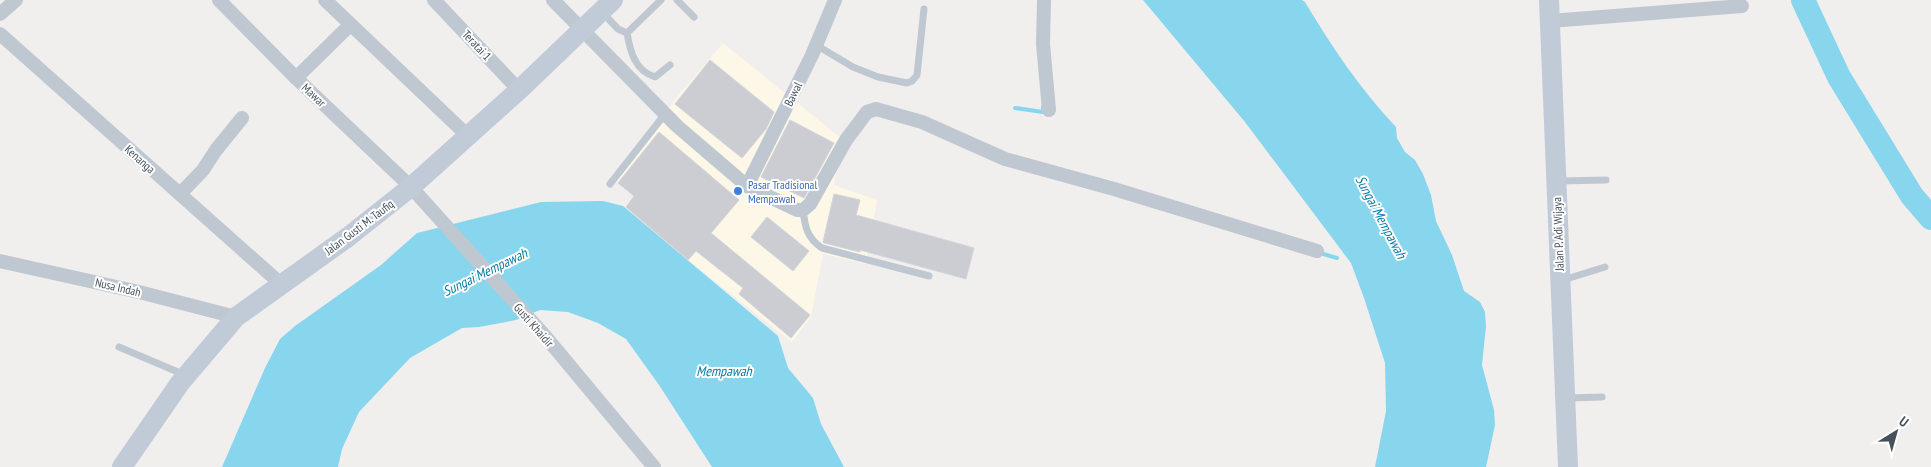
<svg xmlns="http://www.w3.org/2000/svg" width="1931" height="467" font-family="'PT Sans Narrow',sans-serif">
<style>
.commercial{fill:#fcf7e7}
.water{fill:#88d5ee}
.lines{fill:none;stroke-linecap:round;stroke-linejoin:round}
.stream{stroke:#88d5ee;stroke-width:4}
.river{stroke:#88d5ee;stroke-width:24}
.building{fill:#cbcdd3;stroke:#d2d4da}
.service{stroke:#bfc8d1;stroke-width:7}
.minor{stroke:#bfc8d1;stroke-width:14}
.secondary{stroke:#c1cbd8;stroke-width:20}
.shop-dot{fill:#3f7fe0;stroke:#fff;stroke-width:2}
.labels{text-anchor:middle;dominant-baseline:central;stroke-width:4;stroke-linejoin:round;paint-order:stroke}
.street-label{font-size:12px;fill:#46515c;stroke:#fff}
.shop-label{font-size:12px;fill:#366cbe;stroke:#fff;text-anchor:start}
.water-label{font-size:14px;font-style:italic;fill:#097ea4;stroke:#fff}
</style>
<rect width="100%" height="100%" fill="#f1eeee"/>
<!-- commercial -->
<polygon class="commercial" points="723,43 841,138 834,185 877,200 866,264 823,254 811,317 792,342 688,260 625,206 633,196 616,181 672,103"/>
<!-- water -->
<g class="water">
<path d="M1143 0H1302L1305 2C1332 47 1360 89 1396 127L1397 138 1405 152 1415 160 1423 174 1431 195 1436 221 1452 255 1464 291 1480 302 1485 312 1486 326 1482 365 1494 410 1495 425 1486 467H1375L1386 411 1385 363 1364 298 1351 263 1245 122Z"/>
<polygon points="603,201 623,206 778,336 788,368 813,398 821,424 844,467 712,467 659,385 626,339 598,323 568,312 540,310 516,320 479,327 462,328 410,358 359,412 342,449 338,467 222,467 265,368 280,339 295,326 381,265 417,233 541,202"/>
</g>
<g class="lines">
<!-- stream -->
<g class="stream">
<polyline points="1015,108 1043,112 1043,107"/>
<polyline points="1320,253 1337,258"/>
</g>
<!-- river -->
<polyline class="river" points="1803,0 1839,77 1912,196 1931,218"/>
</g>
<!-- building -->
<g class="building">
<polygon points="710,60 774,112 766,129 742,158 675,104"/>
<polygon points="790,120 834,143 804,198 761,177"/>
<polygon points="659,132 739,200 711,233 810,315 791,338 739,294 743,288 696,251 688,260 626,207 634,196 618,183"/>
<polygon points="834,194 860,200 856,215 974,248 966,279 860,250 860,252 824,243 823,242"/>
<polygon points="767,217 809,251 793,271 751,237"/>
</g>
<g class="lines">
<!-- service -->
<g class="service">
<polyline points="677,0 694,17"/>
<polyline points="603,13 618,29 627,33 661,0"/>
<path d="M627 33C630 51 635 71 655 77L670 65"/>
<polyline points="816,45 853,67 878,77 907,83 912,81 917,75 924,9"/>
<polyline points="1559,181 1606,180"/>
<polyline points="610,184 665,114"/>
<path d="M803 210C805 227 807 238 822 248L929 276"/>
<polyline points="1563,280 1605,267"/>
<polyline points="119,347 185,375"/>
<polyline points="1566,398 1602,397"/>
</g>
<!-- minor -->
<g class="minor">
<polyline points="219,0 296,78 411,187 545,336 654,467"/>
<polyline points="325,0 468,136"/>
<polyline points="434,0 519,90"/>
<polyline points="553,0 677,126 747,186 797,210 803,210 810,204 846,140 867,112 876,109 922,122 1005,159 1114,189 1317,251"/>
<polyline points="1044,0 1043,44 1049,110"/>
<polyline points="0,14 16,0"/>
<polyline points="1550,21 1742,6"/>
<polyline points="0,34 281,284"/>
<polyline points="296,78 350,25"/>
<polyline points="747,186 812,55 835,0"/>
<polyline points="180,194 203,170 216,150 242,118"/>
<polyline points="0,261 139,292 236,317"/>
</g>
<!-- secondary -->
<g class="secondary">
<polyline points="1549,0 1568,467"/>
<polyline points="122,467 180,383 236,317 348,237 411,187 519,90 613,0"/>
</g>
</g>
<!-- markers -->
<circle class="shop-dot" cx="738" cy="191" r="5"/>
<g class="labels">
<!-- street labels -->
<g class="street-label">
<text transform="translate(477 45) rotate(47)">Teratai 1</text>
<text transform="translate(793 94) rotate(-64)">Bawal</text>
<text transform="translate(314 95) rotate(43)">Mawar</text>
<text transform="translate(140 159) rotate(42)">Kenanga</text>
<text transform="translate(359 227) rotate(-37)">Jalan Gusti M. Taufiq</text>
<text transform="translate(1558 234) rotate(-92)">Jalan P. Adi Wijaya</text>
<text transform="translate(118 287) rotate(13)">Nusa Indah</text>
<text transform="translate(534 325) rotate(49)">Gusti Khaidir</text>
</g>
<!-- shop labels -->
<g class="shop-label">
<text x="748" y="184">Pasar Tradisional<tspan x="748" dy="14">Mempawah</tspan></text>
</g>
<!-- water labels -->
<g class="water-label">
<text transform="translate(1381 217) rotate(62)">Sungai Mempawah</text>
<text transform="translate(485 272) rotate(-26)">Sungai Mempawah</text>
<text x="724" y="371">Mempawah</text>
</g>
</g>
<!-- north arrow -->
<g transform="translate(1896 432) rotate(37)" stroke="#ffffff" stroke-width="4" paint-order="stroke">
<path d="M0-4L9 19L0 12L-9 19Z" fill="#46515c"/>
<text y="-8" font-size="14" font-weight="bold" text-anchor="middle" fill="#46515c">U</text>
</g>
</svg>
